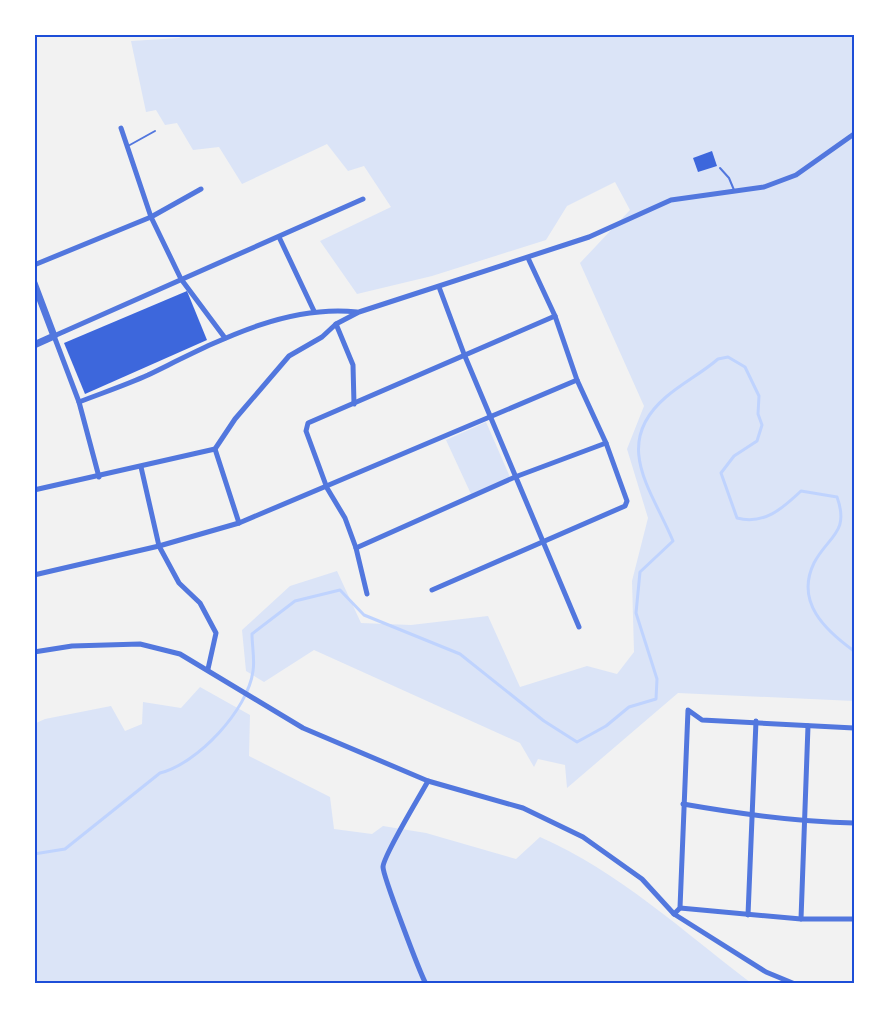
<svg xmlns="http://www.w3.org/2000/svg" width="889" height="1018" font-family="'Space Grotesk',sans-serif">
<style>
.green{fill:#dbe4f7}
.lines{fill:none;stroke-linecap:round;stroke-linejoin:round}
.stream{stroke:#bfd3fe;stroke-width:3}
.building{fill:#3d67dc}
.service{stroke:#5277de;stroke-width:2}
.minor{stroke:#5277de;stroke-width:5}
.tertiary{stroke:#5277de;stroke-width:7}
.neatline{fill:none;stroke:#1d4ed8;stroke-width:2}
</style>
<rect width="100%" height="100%" fill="#f2f2f2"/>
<!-- green -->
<g class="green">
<polygon points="186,34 854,35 854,701 678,693 567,788 565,765 538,759 534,767 520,743 314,650 264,682 246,671 242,630 290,586 337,571 361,623 411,625 488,616 520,687 587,666 617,674 634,652 632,581 648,518 627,449 644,406 580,263 630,210 615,182 567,206 546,240 432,276 357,294 320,241 391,207 364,166 348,171 327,144 242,184 219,147 193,150 177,123 165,125 156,110 146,112 131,41 179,38"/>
<polygon points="486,422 510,477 471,494 446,440"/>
<path d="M200 687 250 715 249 756 330 797 334 829 372 834 383 826 426 833 516 859 540 837C618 871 684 932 751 983H35L34 724 45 719 111 706 125 731 142 724 143 702 181 708Z"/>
</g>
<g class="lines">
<!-- stream -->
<path class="stream" d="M34 854 65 849 160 773C197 764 248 710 253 671 255 660 252 646 252 634L295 601 340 590 364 615 460 654 544 721 577 742 606 726 629 707 656 699 657 679 636 613 640 572 673 541C652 490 611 444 666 397 682 383 702 373 718 359L728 357 745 367 759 396 758 414 762 425 757 441 734 456 721 473 737 518C764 525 782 509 801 491L837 497C850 533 828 536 814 563 795 602 825 630 854 651"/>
</g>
<!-- building -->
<g class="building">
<polygon points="712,151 717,166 698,172 693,158"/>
<polygon points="187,291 207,340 85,394 64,343"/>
</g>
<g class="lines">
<!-- service -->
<g class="service">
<polyline points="128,146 155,131"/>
<polyline points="720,168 729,178 734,190"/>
</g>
<!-- minor -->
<g class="minor">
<polyline points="121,128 151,217 181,279 225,338"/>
<polyline points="279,237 314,311"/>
<polyline points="34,265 151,217 201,189"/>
<polyline points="439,287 464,354 579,627"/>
<polyline points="336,324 353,365 354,404"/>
<path d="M79 402C102 393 126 385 148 375 212 344 283 304 357 312"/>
<polyline points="215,449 239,523"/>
<polyline points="141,467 159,546 179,583 200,603 216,633 208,669"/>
<polyline points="99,477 79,402 54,336 363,199"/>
<polyline points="34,490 215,449 235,419 289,356 322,337 336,324 359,312 589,237 671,200 764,187 796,175 854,134"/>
<polyline points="356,548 515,477 606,443"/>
<polyline points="34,575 159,546 239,523 577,380"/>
<polyline points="432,590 625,506 627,501 606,443 577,380 555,316 528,258"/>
<polyline points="367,594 356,548 345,518 327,488 306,431 308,423 555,316"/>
<polyline points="34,652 72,646 140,644 180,654 303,728 428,781 523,808 583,837 642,879 674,914 766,972 795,984"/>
<path d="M683 804C740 814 796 822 854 823"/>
<polyline points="680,908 801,919 854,919"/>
<polyline points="674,914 680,908 688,710 702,720 854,728"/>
<polyline points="748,915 756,721"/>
<polyline points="801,919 808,726"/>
<path d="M426 984C420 973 383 876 383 867 383 856 420 796 428 781"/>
</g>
<!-- tertiary -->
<polyline class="tertiary" points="34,283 54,336 34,345"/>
</g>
<!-- border -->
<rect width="889" height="1018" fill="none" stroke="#ffffff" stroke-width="72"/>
<rect x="36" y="36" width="817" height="946" class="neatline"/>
</svg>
